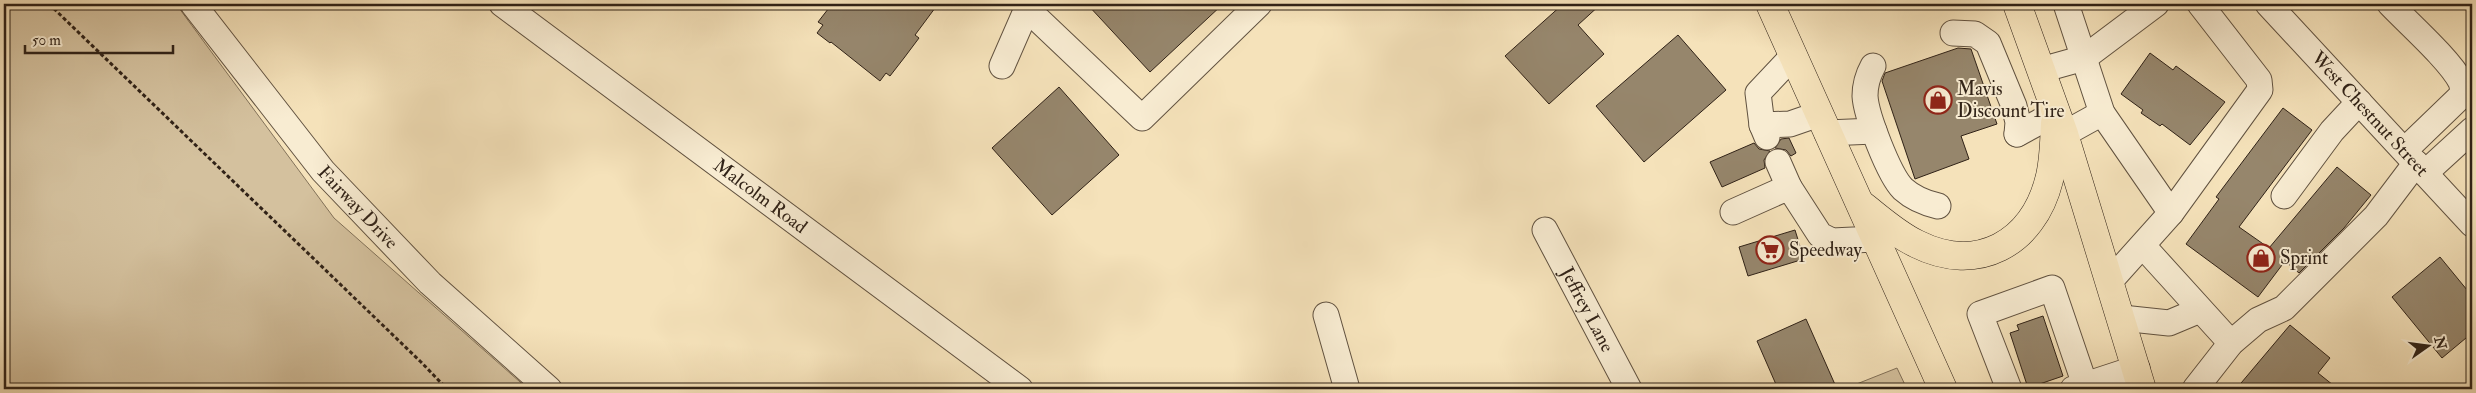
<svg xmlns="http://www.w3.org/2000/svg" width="2476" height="393" font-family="'IM FELL Double Pica',serif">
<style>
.green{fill:#d4c19e;stroke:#82725a}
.building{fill:#96866c;stroke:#302217}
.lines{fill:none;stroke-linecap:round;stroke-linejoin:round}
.minor-casing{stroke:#615240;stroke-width:27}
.highway-casing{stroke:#302217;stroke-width:29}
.path{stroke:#302217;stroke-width:3;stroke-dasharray:4 2.5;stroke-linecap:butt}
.minor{stroke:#f8ecd2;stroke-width:25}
.highway{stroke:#f5e2ba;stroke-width:28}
.labels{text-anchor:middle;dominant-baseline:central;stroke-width:4;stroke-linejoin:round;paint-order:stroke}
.poi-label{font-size:19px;fill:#302217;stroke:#f8ecd2;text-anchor:start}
.street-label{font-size:19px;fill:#302217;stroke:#f8ecd2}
</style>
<rect width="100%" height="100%" fill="#f5e2ba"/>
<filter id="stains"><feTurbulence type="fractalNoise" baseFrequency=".004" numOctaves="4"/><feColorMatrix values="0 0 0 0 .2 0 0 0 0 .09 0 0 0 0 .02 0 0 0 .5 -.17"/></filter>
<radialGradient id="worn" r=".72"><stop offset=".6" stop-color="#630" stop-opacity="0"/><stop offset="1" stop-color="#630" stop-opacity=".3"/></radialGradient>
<!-- green -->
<g class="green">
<polygon points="4,4 176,4 334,218 528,389 4,389"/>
<polygon points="1897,368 1907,389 1844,389"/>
</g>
<!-- building -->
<g class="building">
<polygon points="832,4 938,4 915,35 919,38 904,58 890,76 886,73 880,81 831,42 830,43 817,33 823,25 818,22"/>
<polygon points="1087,4 1223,4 1150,72"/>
<polygon points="1563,4 1601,4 1578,25 1604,54 1549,104 1505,56"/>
<polygon points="1678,35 1726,90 1644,162 1596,106"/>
<polygon points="1958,48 1971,49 1997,124 1961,136 1969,159 1915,179 1882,81 1885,73"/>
<polygon points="2150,53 2173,70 2176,66 2225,102 2190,145 2162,124 2160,126 2141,113 2143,110 2121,94"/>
<polygon points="1059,87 1119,155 1052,215 992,148"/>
<polygon points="2283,108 2312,130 2239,227 2269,248 2337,167 2371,195 2344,228 2299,273 2285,261 2258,297 2186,244 2219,199 2216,197"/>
<polygon points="1789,138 1796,153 1791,156 1786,150 1775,148 1781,139"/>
<polygon points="1754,143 1759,149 1770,151 1764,160 1765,168 1722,187 1710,162"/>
<polygon points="1795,230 1804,259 1748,276 1739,247"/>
<polygon points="2440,257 2472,296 2472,333 2442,358 2392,297"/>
<polygon points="2043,316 2063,376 2028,388 2010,333 2019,330 2017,325"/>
<polygon points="1806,319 1837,389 1778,389 1757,341"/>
<polygon points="2290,325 2330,358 2318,373 2338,389 2236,389"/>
</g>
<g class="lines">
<!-- minor casing -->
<g class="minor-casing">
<g id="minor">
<path id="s1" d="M193 4 323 171 430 283 549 389"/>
<path id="s2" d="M502 4 1020 389"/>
<polyline points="2066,4 2102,113 2171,213 2260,90 2259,80 2200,4"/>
<path id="s3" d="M2268 4 2472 224"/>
<path d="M2390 4C2408 23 2450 60 2461 82 2463 88 2463 92 2460 97L2405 150"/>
<polyline points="1026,8 1142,118 1259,4"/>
<polyline points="1953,33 1975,34 1988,43 2014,106 2018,122 2017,134"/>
<polyline points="1002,66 1029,4"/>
<path d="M1873 66C1868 75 1865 85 1865 96 1866 115 1889 175 1903 189 1913 198 1925 203 1938 206"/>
<polyline points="2041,70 2084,58 2156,4"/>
<polyline points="1762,125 1790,124 1819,114"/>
<polyline points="1827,133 1874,131"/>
<polyline points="2017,134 2056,113"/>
<polyline points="2064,134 2102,113"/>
<polyline points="1767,137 1762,125 1758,93 1793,56"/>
<polyline points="1778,162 1789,187"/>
<polyline points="2425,173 2472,130"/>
<polyline points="2284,196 2332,131 2359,102"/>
<polyline points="1733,212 1789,187 1820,235 1832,241 1875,239"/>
<path id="s4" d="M1545 230 1629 389"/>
<polyline points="2143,246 2231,343"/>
<polyline points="2111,280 2171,213"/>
<polyline points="1326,315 1347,389"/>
<polyline points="2122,318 2169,323 2200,310"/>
<polyline points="2009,389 1980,314 2052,288 2085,385"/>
<polyline points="2073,389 2137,368"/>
<polyline points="2195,389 2231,343 2258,320 2284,308 2376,216 2416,163"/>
</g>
</g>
<!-- highway casing -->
<g class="highway-casing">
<g id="highway">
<polyline points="1770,4 1943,389"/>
<polyline points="2017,4 2064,134 2142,389"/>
<path d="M1861 204C1879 218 1896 234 1917 244 1977 274 2033 244 2049 180 2054 162 2054 142 2055 123"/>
</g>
</g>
<!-- path -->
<polyline class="path" points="49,4 421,362 447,389"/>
<!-- minor -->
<use href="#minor" class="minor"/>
<!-- highway -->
<use href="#highway" class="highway"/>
</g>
<!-- icons -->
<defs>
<g id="shop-ring" transform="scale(1.4375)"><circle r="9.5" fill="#f8ecd2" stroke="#8f2418" stroke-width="1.5"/><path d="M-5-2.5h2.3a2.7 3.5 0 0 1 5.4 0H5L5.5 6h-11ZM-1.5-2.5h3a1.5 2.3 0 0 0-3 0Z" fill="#8f2418"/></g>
<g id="supermarket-ring" transform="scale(1.4375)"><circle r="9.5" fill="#f8ecd2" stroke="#8f2418" stroke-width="1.5"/><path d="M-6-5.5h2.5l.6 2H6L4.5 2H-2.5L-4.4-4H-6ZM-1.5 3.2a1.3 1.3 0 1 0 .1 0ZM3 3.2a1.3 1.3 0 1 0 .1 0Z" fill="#8f2418"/></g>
</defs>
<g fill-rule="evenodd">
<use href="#shop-ring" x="1938" y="100"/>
<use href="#supermarket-ring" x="1770" y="250"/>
<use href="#shop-ring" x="2261" y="258"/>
</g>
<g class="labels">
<!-- poi labels -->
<g class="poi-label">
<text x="1957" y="89">Mavis<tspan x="1957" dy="22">Discount Tire</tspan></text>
<text x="1789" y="250">Speedway</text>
<text x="2280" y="258">Sprint</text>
</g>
<!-- street labels -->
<g class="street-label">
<text stroke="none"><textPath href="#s3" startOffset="150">West Chestnut Street</textPath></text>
<text stroke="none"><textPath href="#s2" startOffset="322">Malcolm Road</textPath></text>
<text stroke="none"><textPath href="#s1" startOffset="262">Fairway Drive</textPath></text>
<text stroke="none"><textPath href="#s4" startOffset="90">Jeffrey Lane</textPath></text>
</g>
</g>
<!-- margin -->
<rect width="2476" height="393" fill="none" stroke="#f5e2ba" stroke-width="20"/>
<rect x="5" y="5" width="2466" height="383" fill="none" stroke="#302217" stroke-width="2.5"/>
<rect x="10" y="10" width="2456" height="373" fill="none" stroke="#302217"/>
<!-- north arrow -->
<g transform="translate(2428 346) rotate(76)" stroke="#f8ecd2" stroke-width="4" paint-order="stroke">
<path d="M0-4L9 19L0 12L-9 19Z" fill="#302217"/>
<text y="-8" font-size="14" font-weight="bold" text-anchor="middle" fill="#302217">N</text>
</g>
<!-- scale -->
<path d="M25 45v8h148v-8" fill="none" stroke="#302217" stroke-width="2.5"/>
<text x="32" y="45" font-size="15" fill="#302217" stroke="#f8ecd2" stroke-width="4" paint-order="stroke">50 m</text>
<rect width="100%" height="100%" filter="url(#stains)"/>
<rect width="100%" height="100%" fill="url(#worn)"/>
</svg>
